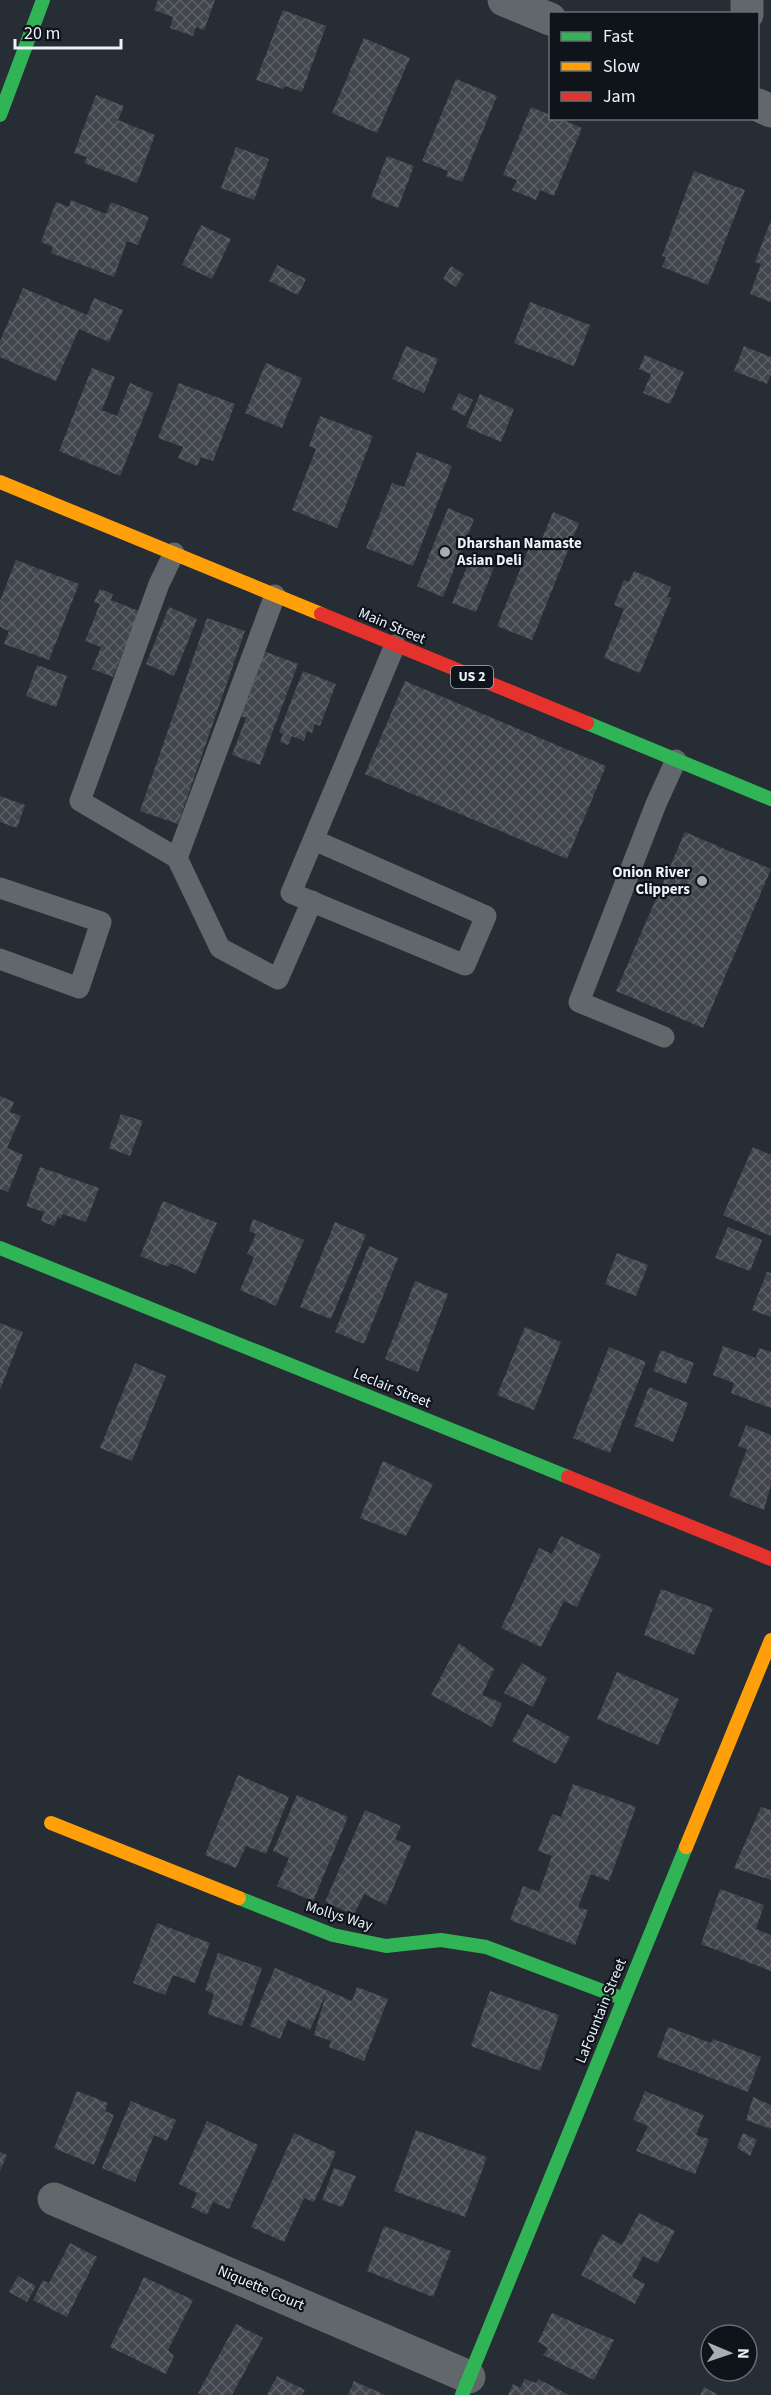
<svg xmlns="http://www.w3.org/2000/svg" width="771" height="2395" font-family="'Source Sans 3',sans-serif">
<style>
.building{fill:url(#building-cross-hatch)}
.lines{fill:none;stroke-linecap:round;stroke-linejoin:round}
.lane{stroke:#62676c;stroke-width:21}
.street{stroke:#62676c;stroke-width:33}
.fast{stroke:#30b455;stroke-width:14}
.slow{stroke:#ff9f0a;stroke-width:14}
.jam{stroke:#e5322d;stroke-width:14}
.poi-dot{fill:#a6adb5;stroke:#0f141a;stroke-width:2}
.labels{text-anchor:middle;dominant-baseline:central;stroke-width:4.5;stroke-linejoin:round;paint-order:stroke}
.shield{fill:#0f141a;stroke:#a8afb8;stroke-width:1.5}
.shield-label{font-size:14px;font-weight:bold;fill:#eaf2fb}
.poi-label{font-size:15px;font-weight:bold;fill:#eaf2fb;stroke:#0f141a;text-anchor:start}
.street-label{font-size:15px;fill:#eaf2fb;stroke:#0f141a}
</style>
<defs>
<pattern id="building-cross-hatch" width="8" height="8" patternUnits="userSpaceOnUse" patternTransform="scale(1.5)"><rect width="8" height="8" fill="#41464c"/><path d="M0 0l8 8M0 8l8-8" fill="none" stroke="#5d6167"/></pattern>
</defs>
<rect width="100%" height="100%" fill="#272d34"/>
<!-- building -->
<g class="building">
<polygon points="158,0 215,0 204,30 196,27 193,36 170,28 173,17 154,10"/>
<polygon points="283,10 326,26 302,92 285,86 283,89 256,80"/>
<polygon points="364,38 410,58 377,133 332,113"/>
<polygon points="456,79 497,96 462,182 446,176 448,171 422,161"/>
<polygon points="96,95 124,106 118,120 155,135 137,183 84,163 87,157 74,153"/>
<polygon points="531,107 550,115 550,118 559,118 582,128 554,196 540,190 536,200 512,190 517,180 503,175"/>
<polygon points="236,147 269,159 254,200 221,188"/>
<polygon points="387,156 414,166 398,208 371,197"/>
<polygon points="694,171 745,190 708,285 662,267 666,257 662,256"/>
<polygon points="71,200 106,214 111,202 149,217 138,245 127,241 114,277 51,253 53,247 41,242 56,202 69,207"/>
<polygon points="771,220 771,302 750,294 761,264 755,262"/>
<polygon points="201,225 231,239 212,279 182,265"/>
<polygon points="277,265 306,279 298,295 269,281"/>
<polygon points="451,266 464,274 456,287 443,279"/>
<polygon points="23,288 87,315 94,298 123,310 109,342 79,329 56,381 0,357 0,341"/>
<polygon points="530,302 590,325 574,366 514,343"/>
<polygon points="406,346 438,359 424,393 392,379"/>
<polygon points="744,346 771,357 771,374 767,384 734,371"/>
<polygon points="645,355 684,372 670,404 643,393 651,374 639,369"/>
<polygon points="266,363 302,378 282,428 245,413"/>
<polygon points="92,368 115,377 102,410 117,416 130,383 153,393 120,476 59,451"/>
<polygon points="179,383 235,404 213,461 201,457 197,466 178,458 183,447 158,438"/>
<polygon points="459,393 473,400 465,416 451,409"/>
<polygon points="480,394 514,409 501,442 466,427"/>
<polygon points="320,416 373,436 337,528 292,510 316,449 309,446"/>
<polygon points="417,452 452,466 413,566 366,548 392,483 404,487"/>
<polygon points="448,508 474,519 443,597 417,586"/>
<polygon points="553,512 579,523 532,640 497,626 529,548 537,551"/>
<polygon points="471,557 494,567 476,612 452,603"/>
<polygon points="16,560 79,584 49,660 4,644 9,631 0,627 0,601"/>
<polygon points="634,571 671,587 667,597 671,598 640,673 604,658 624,609 614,605 624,580 629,582"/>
<polygon points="100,589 113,594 111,600 139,611 113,677 92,669 101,647 85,641 100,604 94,602"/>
<polygon points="169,607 197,619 174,676 146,664"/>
<polygon points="207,618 245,631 178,824 140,811"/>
<polygon points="261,650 298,664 260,765 232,755 246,718 237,715"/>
<polygon points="37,665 67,676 56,707 26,696"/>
<polygon points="303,671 336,684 320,726 315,724 312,733 307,731 304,741 292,736 288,745 280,742 283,734 279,732"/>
<polygon points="405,681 606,766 567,859 365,774"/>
<polygon points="0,796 25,805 17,828 0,822"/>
<polygon points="685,832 771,869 703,1028 616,991"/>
<polygon points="0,1096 14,1102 10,1112 21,1116 7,1148 23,1155 8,1192 0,1189"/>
<polygon points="121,1114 143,1121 130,1156 109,1148"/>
<polygon points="753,1147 771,1155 771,1236 723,1215"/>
<polygon points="40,1167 99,1188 86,1222 62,1214 61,1219 58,1217 54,1226 41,1221 44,1212 26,1206"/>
<polygon points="163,1201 217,1223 196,1274 170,1263 168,1267 140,1256"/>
<polygon points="253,1219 304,1240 276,1306 240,1290 254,1257 247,1254 256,1234 249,1231"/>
<polygon points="335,1222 366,1235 331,1319 300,1307"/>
<polygon points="728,1227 762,1240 750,1271 715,1258"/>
<polygon points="369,1246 398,1258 364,1344 335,1332"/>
<polygon points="617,1253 648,1265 636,1296 605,1284"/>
<polygon points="767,1272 771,1273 771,1317 752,1310"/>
<polygon points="415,1281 448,1294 418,1372 385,1359"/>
<polygon points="0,1323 23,1332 0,1390"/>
<polygon points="525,1327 561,1342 534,1410 497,1395"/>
<polygon points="723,1346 756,1358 759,1348 771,1352 771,1408 731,1393 734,1383 713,1375"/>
<polygon points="609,1347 646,1362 610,1453 573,1438"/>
<polygon points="661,1350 694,1363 686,1384 653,1371"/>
<polygon points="135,1363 166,1376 132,1461 100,1448"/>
<polygon points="649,1387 688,1403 673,1442 634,1426"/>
<polygon points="746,1425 771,1435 771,1484 764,1510 729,1496 747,1449 738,1446"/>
<polygon points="383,1461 433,1484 406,1536 360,1518"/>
<polygon points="561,1536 601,1555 577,1607 564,1601 541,1647 501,1628 539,1548 552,1554"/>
<polygon points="661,1589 713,1608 694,1655 644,1635"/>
<polygon points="459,1643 494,1669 482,1695 502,1703 492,1727 431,1695"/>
<polygon points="522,1663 547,1678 533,1707 504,1693"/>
<polygon points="617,1672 679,1699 658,1745 597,1719"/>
<polygon points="527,1714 570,1737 556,1764 512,1741"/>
<polygon points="238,1775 289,1797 266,1854 246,1846 236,1868 205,1855"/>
<polygon points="573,1784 636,1807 609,1881 591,1874 578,1907 588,1910 575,1945 510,1920 523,1886 539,1892 552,1856 538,1851 552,1814 561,1817"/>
<polygon points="297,1795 348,1817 313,1901 277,1886 289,1858 273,1851"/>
<polygon points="761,1807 771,1810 771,1880 734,1868"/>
<polygon points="365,1810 401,1826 395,1839 411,1846 386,1905 364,1894 354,1915 325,1902"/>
<polygon points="720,1889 764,1905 756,1929 771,1935 771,1971 701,1944"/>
<polygon points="157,1923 210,1943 195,1983 173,1975 165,1995 133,1983"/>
<polygon points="218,1953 262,1968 242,2026 208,2014 214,1994 205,1990"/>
<polygon points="275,1968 352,2001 357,1987 388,1999 364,2061 329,2047 331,2041 314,2035 327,1991 310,2030 288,2020 280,2039 250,2026"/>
<polygon points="490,1991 559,2015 540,2071 471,2046"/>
<polygon points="668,2027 711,2043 713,2039 761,2057 748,2092 657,2057"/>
<polygon points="77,2091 108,2103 105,2111 114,2115 94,2165 54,2148"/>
<polygon points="645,2091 704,2115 696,2135 709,2139 695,2174 636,2151 648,2126 633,2120"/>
<polygon points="753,2097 771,2105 771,2129 746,2120"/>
<polygon points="131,2101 176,2120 167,2141 154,2135 135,2182 102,2168"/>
<polygon points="207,2121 258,2145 229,2209 213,2202 207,2215 191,2207 197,2193 179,2184"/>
<polygon points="416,2130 487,2157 465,2217 394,2191"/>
<polygon points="294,2133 336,2152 314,2202 304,2198 284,2242 251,2227"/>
<polygon points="743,2133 757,2140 750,2156 737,2148"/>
<polygon points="0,2152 7,2155 0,2171"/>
<polygon points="334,2168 356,2176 342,2207 322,2200"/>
<polygon points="639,2213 675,2231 658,2263 643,2256 632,2277 645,2284 635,2304 581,2275 602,2234 622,2245"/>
<polygon points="384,2226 451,2251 433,2297 367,2271"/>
<polygon points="70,2243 97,2257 67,2317 33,2300 43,2280 49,2283"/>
<polygon points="18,2276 36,2286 27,2302 9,2292"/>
<polygon points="144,2277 193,2300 168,2350 174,2356 166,2374 110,2347"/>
<polygon points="552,2313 614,2340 594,2380 543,2355 548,2348 538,2342"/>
<polygon points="236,2324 263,2338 232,2395 201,2395 198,2393"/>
<polygon points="277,2376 305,2390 302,2395 267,2395"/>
<polygon points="525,2379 536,2383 538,2379 569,2395 508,2395 513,2384 520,2388"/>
<polygon points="354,2381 385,2395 348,2395"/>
<polygon points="704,2387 718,2395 700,2395"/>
</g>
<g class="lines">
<!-- lane -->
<g class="lane">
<polyline points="174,553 159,584 80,801 177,858"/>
<polyline points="275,595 177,858 220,948 278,979 312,901"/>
<polyline points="314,840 486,916 465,965 291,893 395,645"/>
<polyline points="0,888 101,922 79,988 0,959"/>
<polyline points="664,1037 579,1002 656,804 676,760"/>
</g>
<!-- street -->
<g class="street">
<polyline points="504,0 550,19"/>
<polyline points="747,14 747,0"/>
<polyline points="758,105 771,111"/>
<polyline points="54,2199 469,2377"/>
</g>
<!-- fast -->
<g class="fast">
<polyline points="0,115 43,0"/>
<polyline points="587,723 771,799"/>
<polyline points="0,1248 568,1477"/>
<polyline points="239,1898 333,1935 386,1946 441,1940 486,1947 624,1999"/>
<polyline points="462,2395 686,1847"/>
</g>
<!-- slow -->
<g class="slow">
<polyline points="0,482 321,614"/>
<polyline points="51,1823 239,1898"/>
<polyline points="686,1847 771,1640"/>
</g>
<!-- jam -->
<g class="jam">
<polyline points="321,614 587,723"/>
<polyline points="568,1477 771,1559"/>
</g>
</g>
<!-- markers -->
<g class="poi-dot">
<circle cx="445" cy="552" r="6"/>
<circle cx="702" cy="881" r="6"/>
</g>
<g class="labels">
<!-- shield labels -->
<rect class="shield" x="451" y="666" width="42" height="22" rx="4.5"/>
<g class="shield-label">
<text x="472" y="677">US 2</text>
</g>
<!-- poi labels -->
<g class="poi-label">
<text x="457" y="543">Dharshan Namaste<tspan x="457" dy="17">Asian Deli</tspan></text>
<text x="690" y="872" text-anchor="end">Onion River<tspan x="690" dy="17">Clippers</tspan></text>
</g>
<!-- street labels -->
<g class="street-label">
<text transform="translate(392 626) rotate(23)">Main Street</text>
<text transform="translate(392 1388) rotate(22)">Leclair Street</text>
<text transform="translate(339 1916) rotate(17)">Mollys Way</text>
<text transform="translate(601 2011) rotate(-68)">LaFountain Street</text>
<text transform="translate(261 2288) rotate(23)">Niquette Court</text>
</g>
</g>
<!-- legend -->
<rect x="549" y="12" width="210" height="108" fill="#0f141a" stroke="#676d74" stroke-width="1.5"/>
<rect x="561" y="32" width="30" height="9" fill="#30b455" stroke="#676d74" stroke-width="1.5"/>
<text x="603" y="42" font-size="18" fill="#eaf2fb">Fast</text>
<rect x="561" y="62" width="30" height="9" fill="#ff9f0a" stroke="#676d74" stroke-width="1.5"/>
<text x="603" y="72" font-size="18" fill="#eaf2fb">Slow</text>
<rect x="561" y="92" width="30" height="9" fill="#e5322d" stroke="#676d74" stroke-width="1.5"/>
<text x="603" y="102" font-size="18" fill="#eaf2fb">Jam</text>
<!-- north arrow -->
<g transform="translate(729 2353) rotate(92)"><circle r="28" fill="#0f141a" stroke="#676d74" stroke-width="1.5"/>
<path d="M0-4.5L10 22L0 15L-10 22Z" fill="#a6adb5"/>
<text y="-9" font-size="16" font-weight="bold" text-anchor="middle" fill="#eaf2fb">N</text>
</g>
<!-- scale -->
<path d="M15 39v9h106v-9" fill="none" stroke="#eaf2fb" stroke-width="3"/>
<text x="24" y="39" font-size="18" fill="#eaf2fb" stroke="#0f141a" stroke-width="4.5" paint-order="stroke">20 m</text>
</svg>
